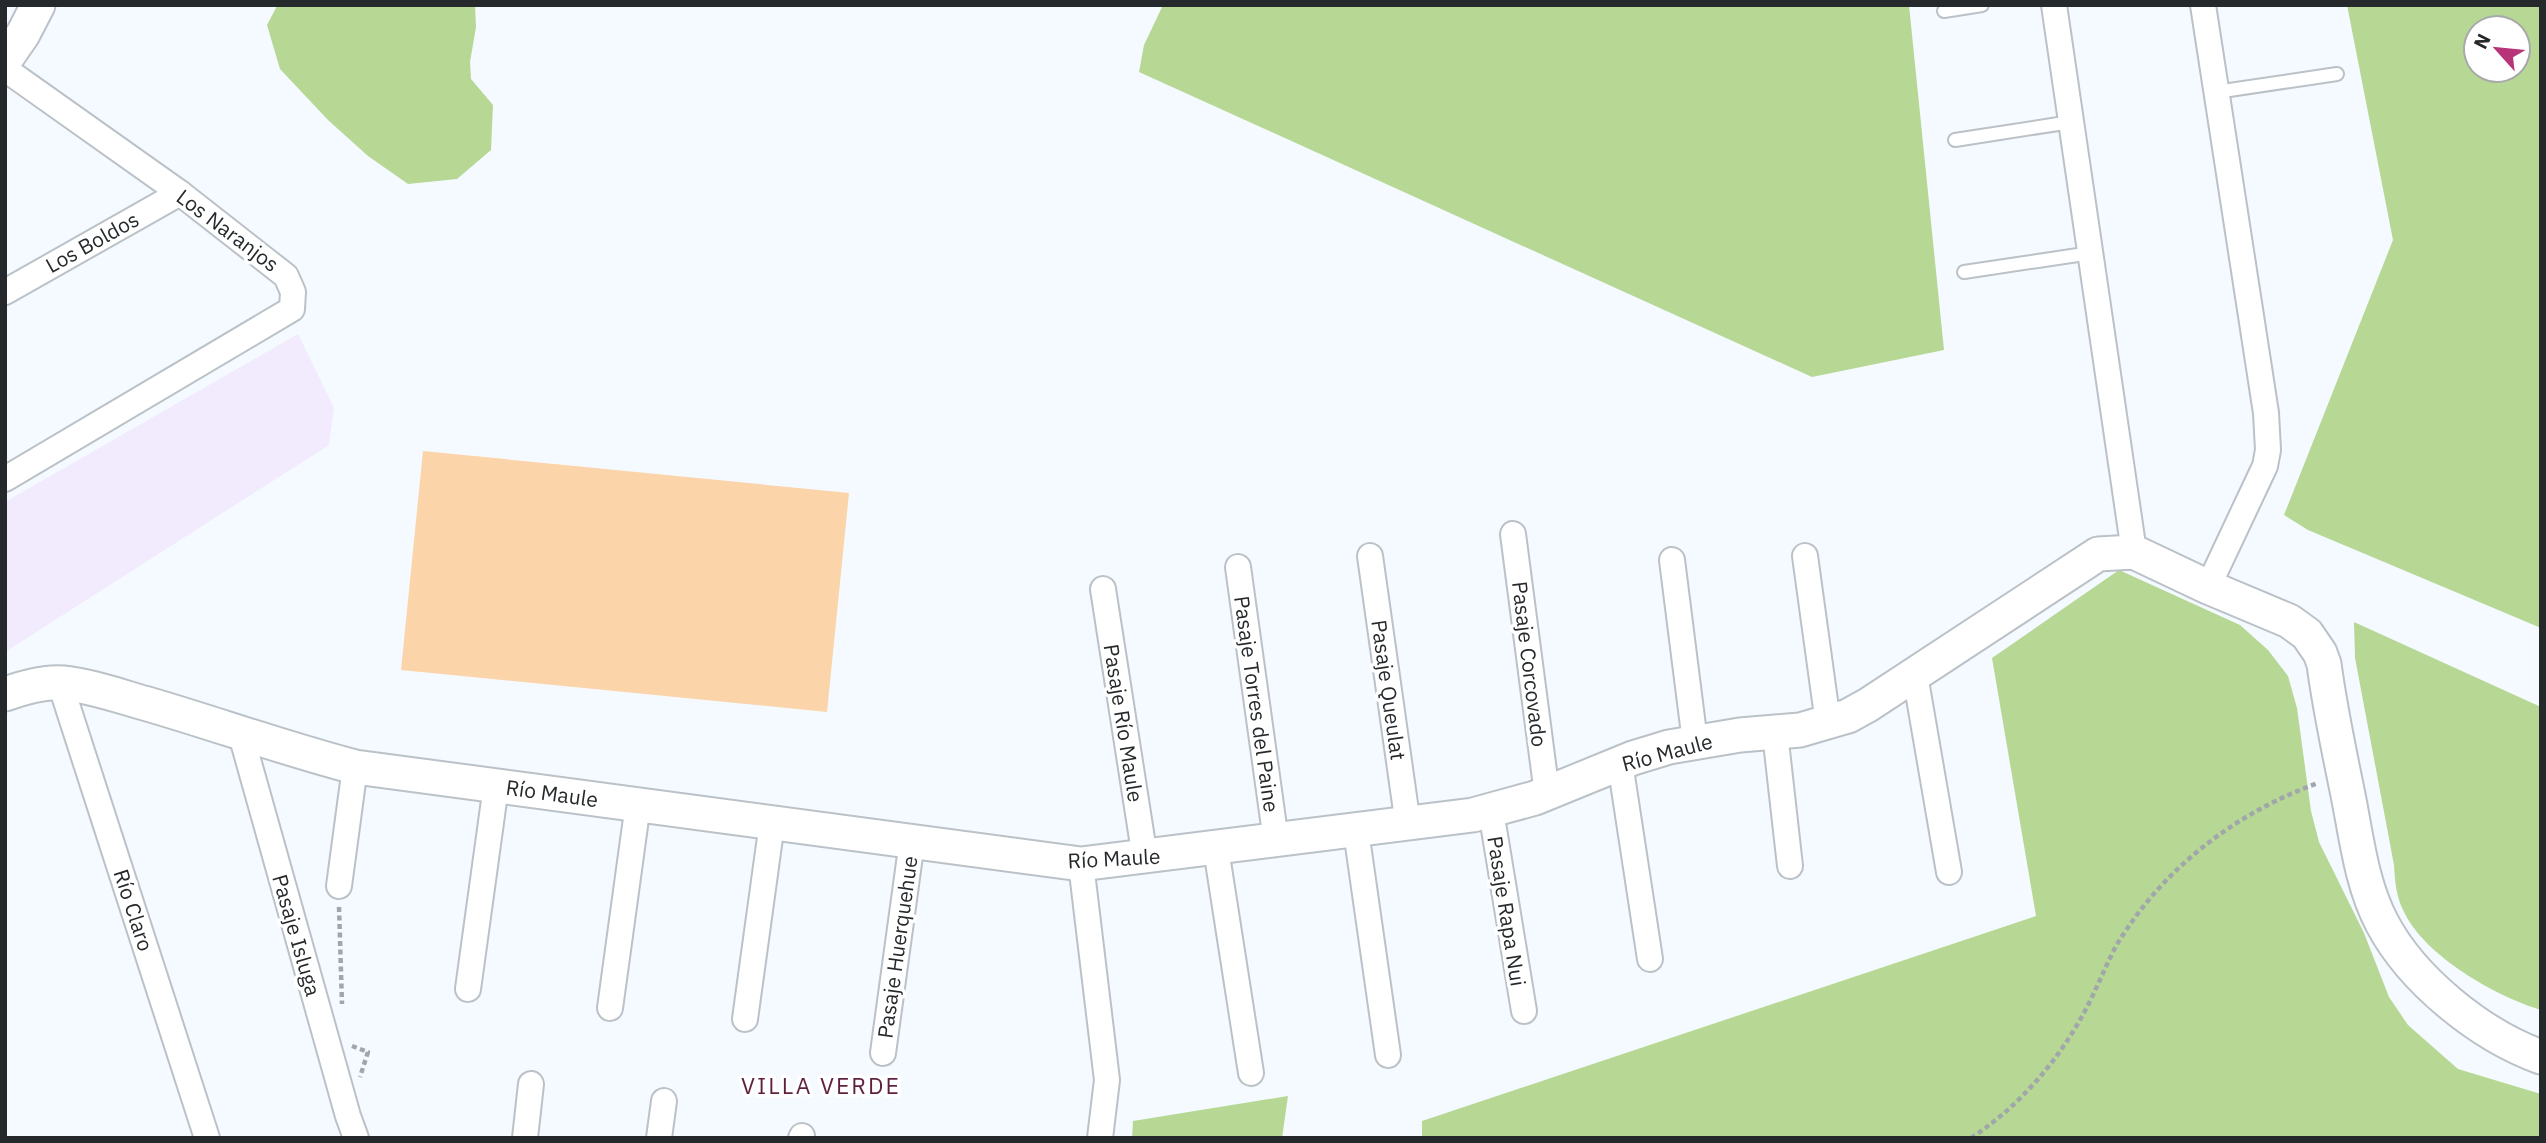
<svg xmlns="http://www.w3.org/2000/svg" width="2546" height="1143" font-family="'IBM Plex Sans',sans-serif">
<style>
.education{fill:#f2ebfd}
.green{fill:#b6d894;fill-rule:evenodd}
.building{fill:#fcd4a9}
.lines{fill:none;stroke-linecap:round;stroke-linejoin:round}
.lane-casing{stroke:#bbc2c7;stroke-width:16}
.street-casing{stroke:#bbc2c7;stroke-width:28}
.secondary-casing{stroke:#bbc2c7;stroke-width:37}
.path{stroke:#a1a6aa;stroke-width:4.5;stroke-dasharray:5 3.5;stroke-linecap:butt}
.lane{stroke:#fff;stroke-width:12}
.street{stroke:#fff;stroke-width:24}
.secondary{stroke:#fff;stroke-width:33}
.labels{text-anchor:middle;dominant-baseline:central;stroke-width:7;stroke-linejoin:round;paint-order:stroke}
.street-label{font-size:21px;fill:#26292b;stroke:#fff}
.neighbourhood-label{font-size:23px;letter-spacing:2px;fill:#5f1f3f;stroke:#fff}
</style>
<rect width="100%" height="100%" fill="#f4faff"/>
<!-- education -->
<polygon class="education" points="298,334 334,408 329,445 5,652 5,502"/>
<!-- green -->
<g class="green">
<polygon points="283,5 475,5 476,27 470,62 471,79 493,105 491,150 457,179 408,184 368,156 328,120 280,69 267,25 277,6"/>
<polygon points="1163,5 1909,5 1944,350 1812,377 1139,72 1144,45"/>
<path d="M2347 5H2541V628L2308 530 2284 515 2393 240ZM2518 28V70H2476V28Z"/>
<polygon points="2119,570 2240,625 2268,650 2288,676 2297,708 2311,811 2319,842 2364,933 2389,997 2408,1025 2458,1069 2541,1094 2541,1138 1422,1138 1422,1121 2036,916 1992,658"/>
<path d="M2354 622 2541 707V1010C2495 996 2425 956 2404 912 2396 897 2395 881 2394 865L2355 658Z"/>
<polygon points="1288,1096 1282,1138 1132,1138 1133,1121"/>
</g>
<!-- building -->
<polygon class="building" points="423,451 849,493 827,712 401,670"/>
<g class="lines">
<!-- lane casing -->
<g class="lane-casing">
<g id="lane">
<polyline points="1944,11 1982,5"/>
<polyline points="2216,92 2337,74"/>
<polyline points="1955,140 2071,122"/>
<polyline points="1964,272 2091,253"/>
</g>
</g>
<!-- street casing -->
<g class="street-casing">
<g id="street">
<polyline points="2054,5 2134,552"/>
<polyline points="2203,5 2266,413 2268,450 2265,466 2208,587"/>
<polyline points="5,69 180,193 286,276 293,292 292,309 5,479"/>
<polyline points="5,292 180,193"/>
<polyline points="1513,534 1547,794"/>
<polyline points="1370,556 1408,825"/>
<polyline points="1805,556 1828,723"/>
<polyline points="1672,560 1695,742"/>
<polyline points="1238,567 1276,841"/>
<polyline points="1103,589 1145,858"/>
<polyline points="1915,675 1949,872"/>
<polyline points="60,683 207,1138"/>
<polyline points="240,731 348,1116 356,1138"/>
<polyline points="1775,733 1790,866"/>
<polyline points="1620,763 1650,959"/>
<polyline points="1491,811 1524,1011"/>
<polyline points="1356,831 1388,1055"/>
<polyline points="1216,849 1251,1073"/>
<polyline points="1081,864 1107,1080 1100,1138"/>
<polyline points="339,886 355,767"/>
<polyline points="468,989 496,786"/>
<polyline points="610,1008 638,804"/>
<polyline points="745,1019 772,823"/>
<polyline points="883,1053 912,841"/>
<polyline points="525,1138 531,1084"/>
<polyline points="659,1138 664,1101"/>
<polyline points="801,1138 802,1136"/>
</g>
</g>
<!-- secondary casing -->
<g class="secondary-casing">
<g id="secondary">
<polyline points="5,60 23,34 38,5"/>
<path d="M5 694C22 688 45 681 63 683 92 686 122 697 151 705 219 725 286 749 355 767L1081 864 1473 815 1535 798 1633 758 1669 747 1740 735 1800 730 1848 716 1868 705 2098 554 2134 552 2208 587 2289 621 2307 634 2320 653 2324 664C2330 710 2340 755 2349 800 2357 841 2362 885 2382 923 2412 980 2480 1035 2541 1057"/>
</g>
</g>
<!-- path -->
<g class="path">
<polyline points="339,907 342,1004"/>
<polyline points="352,1046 368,1052 360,1077"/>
<path d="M1971 1138C2020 1106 2059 1060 2086 1009 2097 988 2105 967 2116 946 2162 869 2235 813 2318 783"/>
</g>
<!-- lane -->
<use href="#lane" class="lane"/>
<!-- street -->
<use href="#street" class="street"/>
<!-- secondary -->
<use href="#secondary" class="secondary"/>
</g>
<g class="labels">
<!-- street labels -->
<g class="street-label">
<text transform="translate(228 230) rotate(37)">Los Naranjos</text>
<text transform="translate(92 242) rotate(-29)">Los Boldos</text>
<text transform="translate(1530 664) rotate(83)">Pasaje Corcovado</text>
<text transform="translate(1389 690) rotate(82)">Pasaje Queulat</text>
<text transform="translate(1257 704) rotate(82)">Pasaje Torres del Paine</text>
<text transform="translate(1124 723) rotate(81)">Pasaje Río Maule</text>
<text transform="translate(1667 752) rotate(-15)">Río Maule</text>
<text transform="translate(552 793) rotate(8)">Río Maule</text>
<text transform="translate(1114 858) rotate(-3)">Río Maule</text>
<text transform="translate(134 910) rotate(72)">Río Claro</text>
<text transform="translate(1507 911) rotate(81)">Pasaje Rapa Nui</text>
<text transform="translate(297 935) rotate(74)">Pasaje Isluga</text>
<text transform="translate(897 947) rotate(-82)">Pasaje Huerquehue</text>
</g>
<!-- neighbourhood labels -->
<g class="neighbourhood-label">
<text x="821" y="1085">VILLA VERDE</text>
</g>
</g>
<!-- border -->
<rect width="2546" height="1143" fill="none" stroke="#26292b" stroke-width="14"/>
<!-- north arrow -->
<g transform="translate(2497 49) rotate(297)"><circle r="33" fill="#ffffff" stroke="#a8a9aa" stroke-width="2"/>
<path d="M0-5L12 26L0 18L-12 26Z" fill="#b83479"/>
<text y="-10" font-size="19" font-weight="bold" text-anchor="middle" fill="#26292b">N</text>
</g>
</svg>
